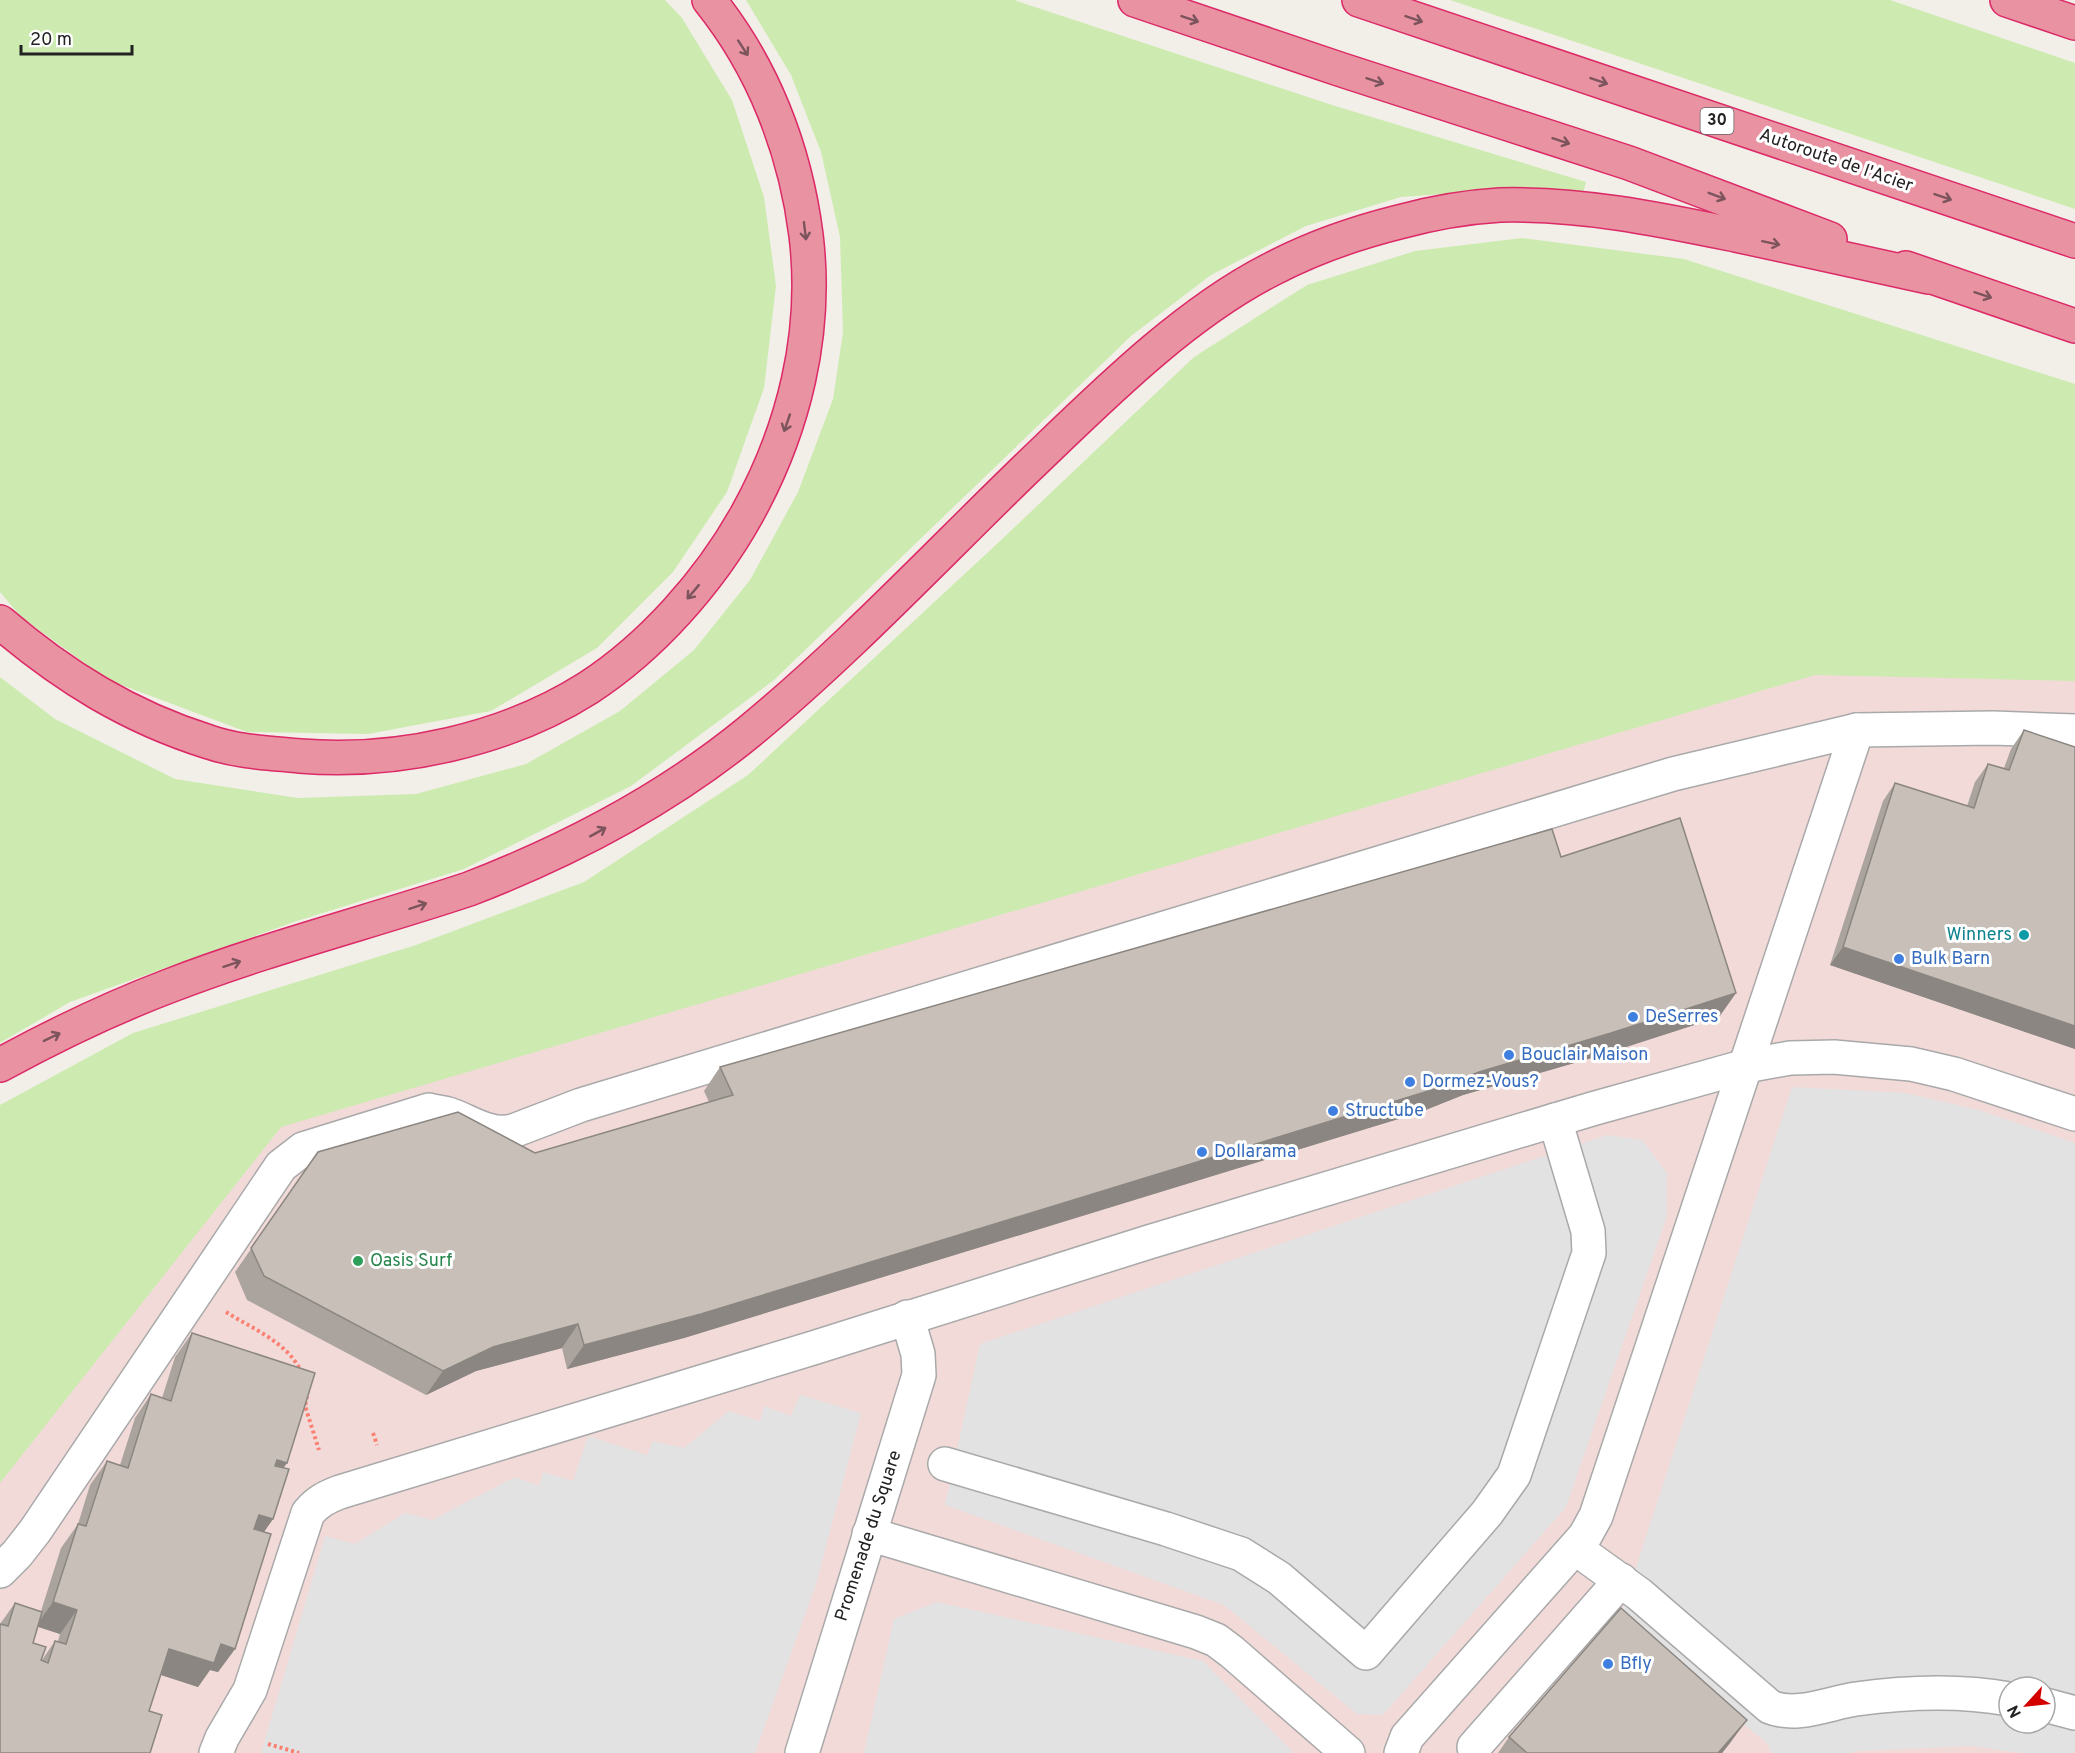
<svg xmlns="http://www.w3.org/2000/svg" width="2075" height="1753" font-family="Overpass,sans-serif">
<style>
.commercial{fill:#f2dad9;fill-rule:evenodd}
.grass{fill:#cdebb0}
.parking{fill:#e2e2e2;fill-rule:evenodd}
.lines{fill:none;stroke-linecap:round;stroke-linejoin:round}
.minor-casing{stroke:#a9a9a9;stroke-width:36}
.highway-casing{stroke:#dc2a67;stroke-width:36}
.path{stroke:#fa8072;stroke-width:4;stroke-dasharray:3 3;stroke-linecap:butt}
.minor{stroke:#fff;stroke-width:33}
.highway{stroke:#e892a2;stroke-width:33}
.wall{fill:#aba49e;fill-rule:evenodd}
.shaded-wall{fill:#8b8681}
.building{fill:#c7bfb8;stroke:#8b8681;stroke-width:1.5}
.oneway{stroke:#7b545c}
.culture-dot{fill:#0f9aa8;stroke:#fff;stroke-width:2}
.shop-dot{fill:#3f7fe0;stroke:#fff;stroke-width:2}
.leisure-dot{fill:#2e9e5b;stroke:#fff;stroke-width:2}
.labels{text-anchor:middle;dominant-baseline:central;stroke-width:6;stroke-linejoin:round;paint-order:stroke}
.shield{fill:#fff;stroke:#646464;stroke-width:1.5}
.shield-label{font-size:16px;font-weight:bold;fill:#222}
.street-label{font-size:18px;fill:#222;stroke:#fff}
.culture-label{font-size:18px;fill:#0d838f;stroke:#fff;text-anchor:end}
.shop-label{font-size:18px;fill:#366cbe;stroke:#fff;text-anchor:start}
.leisure-label{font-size:18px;fill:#27864d;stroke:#fff;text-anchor:start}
</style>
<rect width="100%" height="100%" fill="#f2efe9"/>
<!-- commercial -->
<path class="commercial" d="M2075 428V1753H0V1452L246 1079ZM2009 1687H2045V1723H2009Z"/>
<!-- grass -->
<g class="grass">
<polygon points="0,0 665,0 682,18 732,100 764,197 776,286 764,388 727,492 673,572 597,648 491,711 368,734 247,732 108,680 21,617 0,592"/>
<polygon points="746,0 1014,0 1332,105 1586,182 1582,196 1488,191 1401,197 1306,226 1211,275 1131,336 774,680 631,786 464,869 297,921 70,1002 0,1043 0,677 55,719 175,779 298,798 416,794 526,764 620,711 694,650 750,580 798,492 833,399 843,332 840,237 821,152 791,75"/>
<polygon points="1450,0 1890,0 2075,63 2075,209"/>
<polygon points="1522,238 1684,259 2075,384 2075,681 1815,675 281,1127 0,1483 0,1105 133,1033 416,945 584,882 748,775 1000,541 1194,357 1307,285 1415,251"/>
</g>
<!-- parking -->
<g class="parking">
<path d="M1792 1087 1905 1093 1979 1110 2075 1143V1753H2021L1972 1746 1857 1751 1851 1753H1771L1768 1744 1619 1620ZM2009 1687H2045V1723H2009Z"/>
<polygon points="1607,1135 1642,1140 1667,1173 1667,1216 1566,1507 1383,1715 1357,1714 1224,1605 945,1505 980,1344"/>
<polygon points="800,1395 861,1413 816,1584 755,1753 261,1753 325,1536 355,1544 405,1513 432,1520 515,1477 539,1486 543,1472 573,1481 588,1436 647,1455 653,1441 684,1448 729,1411 760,1421 764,1406 791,1416"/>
<polygon points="937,1602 1203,1661 1294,1753 864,1753 894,1619"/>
</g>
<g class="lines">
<!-- minor casing -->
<g class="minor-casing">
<g id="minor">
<polyline points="945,1464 1166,1529 1241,1554 1279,1578 1366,1653 1487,1513 1514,1475 1589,1253 1588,1231 1555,1120"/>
<polyline points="869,1534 1196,1632 1216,1640 1232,1652 1348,1753"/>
<path d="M1575 1548 1639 1594 1770 1707C1797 1718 1829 1703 1856 1699 1906 1692 1960 1690 2009 1699"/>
<path d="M0 1571 17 1554 35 1531 281 1166 303 1149 429 1110C436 1112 442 1112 448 1114 470 1121 489 1137 513 1131L581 1105 1673 774 1857 730 1993 728 2075 731"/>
<polyline points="2045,1705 2075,1713"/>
<polyline points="1474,1747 1621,1580"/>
<path d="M216 1753 222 1738 250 1690 308 1513C318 1501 327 1497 340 1492L813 1348 1149 1242 1592 1109 1746 1066 1790 1058 1834 1057 1911 1064 1954 1074 2075 1114"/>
<polyline points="802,1753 919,1375 918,1354 907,1317"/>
<polyline points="1401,1753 1407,1737 1585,1536 1596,1516 1857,730"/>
</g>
</g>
<!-- highway casing -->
<g class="highway-casing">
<g id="highway">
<polyline points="1135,0 1339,69 1629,163 1830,239"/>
<polyline points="1359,0 2075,241"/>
<polyline points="2007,0 2075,23"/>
<polyline points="1906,268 2075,326"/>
<path d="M0 622C63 676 129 717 209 742 238 752 270 753 300 756 397 764 506 740 588 688 651 647 709 582 746 516 794 430 818 333 806 235 795 149 763 67 709 0"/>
<path d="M0 1065C55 1035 111 1008 169 986 267 948 370 922 469 889 570 850 666 800 750 731 848 650 936 556 1028 467 1100 398 1183 314 1272 269 1312 248 1355 233 1399 222 1432 213 1466 207 1500 205 1581 203 1658 219 1736 235 1800 249 1864 263 1928 277"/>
</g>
</g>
<!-- path -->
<g class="path">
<path d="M226 1312C251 1328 289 1343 301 1372"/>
<polyline points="307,1396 305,1406 319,1450"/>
<polyline points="373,1433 377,1445"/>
<polyline points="268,1744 299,1753"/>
</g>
<!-- minor -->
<use href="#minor" class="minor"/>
<!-- highway -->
<use href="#highway" class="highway"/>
</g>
<!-- wall -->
<g class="wall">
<polygon points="2024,730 2075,747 2075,1049 1830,965 1883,801 1895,783 1967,806 1975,782 1988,764 2004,768 2011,749"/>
<polygon points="1561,857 1736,993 1719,1017 1595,1057 1463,1095 1418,1113 684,1338 567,1369 562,1348 476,1371 426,1395 247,1300 235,1272 318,1152 535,1153 709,1102 704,1091 720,1067"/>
<path d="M192 1333 315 1373 287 1463 283 1468 289 1469 273 1519 264 1532 271 1534 235 1649 218 1672 210 1670 198 1687 161 1675 149 1711 162 1715 150 1753H0V1624L15 1603 41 1611 61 1548 78 1524 90 1485 107 1461 120 1465 135 1418 151 1394 162 1398 175 1357ZM38 1627 60 1634 58 1641H55L42 1660 46 1647 33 1643Z"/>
<polygon points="1509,1737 1730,1743 1722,1753 1498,1753"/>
</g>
<!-- shaded-wall -->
<g class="shaded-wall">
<polygon points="1843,947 2075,1026 2075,1049 1830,965"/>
<polygon points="1736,993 1719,1017 1595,1057 1463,1095 1418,1113 684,1338 567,1369 584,1345"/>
<polygon points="578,1324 562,1348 476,1371 426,1395 443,1371 493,1347"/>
<polygon points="277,1460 287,1463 270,1486"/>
<polygon points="259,1515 273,1519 256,1543 242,1538"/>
<polygon points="53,1602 77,1610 60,1634 36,1626"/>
<polygon points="221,1644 235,1649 218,1672 210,1670 198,1687 152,1672 169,1649"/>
<polygon points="1747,1720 1730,1743 1722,1753 1718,1753"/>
</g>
<!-- building -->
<g class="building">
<polygon points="2024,730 2075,747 2075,1026 1843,947 1895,783 1974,808 1988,764 2009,770"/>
<polygon points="1680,818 1736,993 1611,1033 1479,1072 1435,1089 701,1314 584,1345 578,1324 493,1347 443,1371 264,1276 251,1248 318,1152 458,1112 535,1153 733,1095 720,1067 1552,829 1561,857"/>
<polygon points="192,1333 315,1373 287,1463 277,1460 275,1466 289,1469 273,1519 259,1515 254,1529 271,1534 235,1649 221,1644 214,1663 169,1649 149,1711 162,1715 150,1753 0,1753 0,1624 8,1626 15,1603 42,1612 33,1643 46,1647 41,1660 48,1663 55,1641 66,1644 77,1610 53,1602 78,1524 86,1526 107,1461 128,1468 151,1394 171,1401"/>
<polygon points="1621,1608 1747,1720 1718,1753 1527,1753 1509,1737"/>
</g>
<!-- one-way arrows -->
<defs><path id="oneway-shaft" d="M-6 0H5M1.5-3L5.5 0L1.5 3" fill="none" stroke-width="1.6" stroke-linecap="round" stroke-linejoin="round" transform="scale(1.5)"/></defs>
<g class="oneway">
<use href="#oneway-shaft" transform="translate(1190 19) rotate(19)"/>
<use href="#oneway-shaft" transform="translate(1414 19) rotate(19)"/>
<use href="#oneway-shaft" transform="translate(743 48) rotate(57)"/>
<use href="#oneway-shaft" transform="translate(1375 81) rotate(18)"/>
<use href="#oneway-shaft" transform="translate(1599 81) rotate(19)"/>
<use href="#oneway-shaft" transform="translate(1561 141) rotate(18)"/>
<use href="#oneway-shaft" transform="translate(1717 196) rotate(21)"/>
<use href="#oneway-shaft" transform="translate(1943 197) rotate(19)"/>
<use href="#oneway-shaft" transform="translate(805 231) rotate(83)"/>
<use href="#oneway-shaft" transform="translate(1771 243) rotate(12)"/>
<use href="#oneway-shaft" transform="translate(1983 295) rotate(18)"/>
<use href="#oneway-shaft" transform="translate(787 423) rotate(109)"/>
<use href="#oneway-shaft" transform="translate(693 592) rotate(130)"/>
<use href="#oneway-shaft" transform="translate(598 832) rotate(-29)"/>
<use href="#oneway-shaft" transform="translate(418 906) rotate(-18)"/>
<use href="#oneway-shaft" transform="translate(232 964) rotate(-18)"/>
<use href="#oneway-shaft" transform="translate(52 1037) rotate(-26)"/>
</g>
<!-- markers -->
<circle class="culture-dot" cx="2024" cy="935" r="6"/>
<g class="shop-dot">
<circle cx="1899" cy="959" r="6"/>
<circle cx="1633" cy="1017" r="6"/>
<circle cx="1509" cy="1055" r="6"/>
<circle cx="1410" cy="1082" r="6"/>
<circle cx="1333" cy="1111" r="6"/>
<circle cx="1202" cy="1152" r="6"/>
<circle cx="1608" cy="1664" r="6"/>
</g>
<circle class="leisure-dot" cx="358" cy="1261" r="6"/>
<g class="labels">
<!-- shield labels -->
<rect class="shield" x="1700.5" y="108" width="33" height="26" rx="4.5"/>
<g class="shield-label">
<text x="1717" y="121">30</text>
</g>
<!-- street labels -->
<g class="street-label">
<text transform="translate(1836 161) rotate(19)">Autoroute de l'Acier</text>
<text transform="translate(869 1536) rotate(-72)">Promenade du Square</text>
</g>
<!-- culture labels -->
<g class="culture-label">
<text x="2012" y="935">Winners</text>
</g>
<!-- shop labels -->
<g class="shop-label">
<text x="1911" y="959">Bulk Barn</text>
<text x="1645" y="1017">DeSerres</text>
<text x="1521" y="1055">Bouclair Maison</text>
<text x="1422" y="1082">Dormez-Vous?</text>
<text x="1345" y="1111">Structube</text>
<text x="1214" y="1152">Dollarama</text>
<text x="1620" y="1664">Bfly</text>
</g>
<!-- leisure labels -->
<g class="leisure-label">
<text x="370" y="1261">Oasis Surf</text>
</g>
</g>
<!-- north arrow -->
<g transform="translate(2027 1705) rotate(243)"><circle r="28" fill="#ffffff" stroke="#a7a7a7" stroke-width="1.5"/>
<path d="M0-4.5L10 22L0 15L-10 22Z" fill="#d40000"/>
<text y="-9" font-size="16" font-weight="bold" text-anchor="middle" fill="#222222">N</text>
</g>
<!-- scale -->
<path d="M21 45v9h111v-9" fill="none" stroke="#222222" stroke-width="3"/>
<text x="30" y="45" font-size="18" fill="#222222" stroke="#ffffff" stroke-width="4.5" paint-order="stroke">20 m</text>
</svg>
